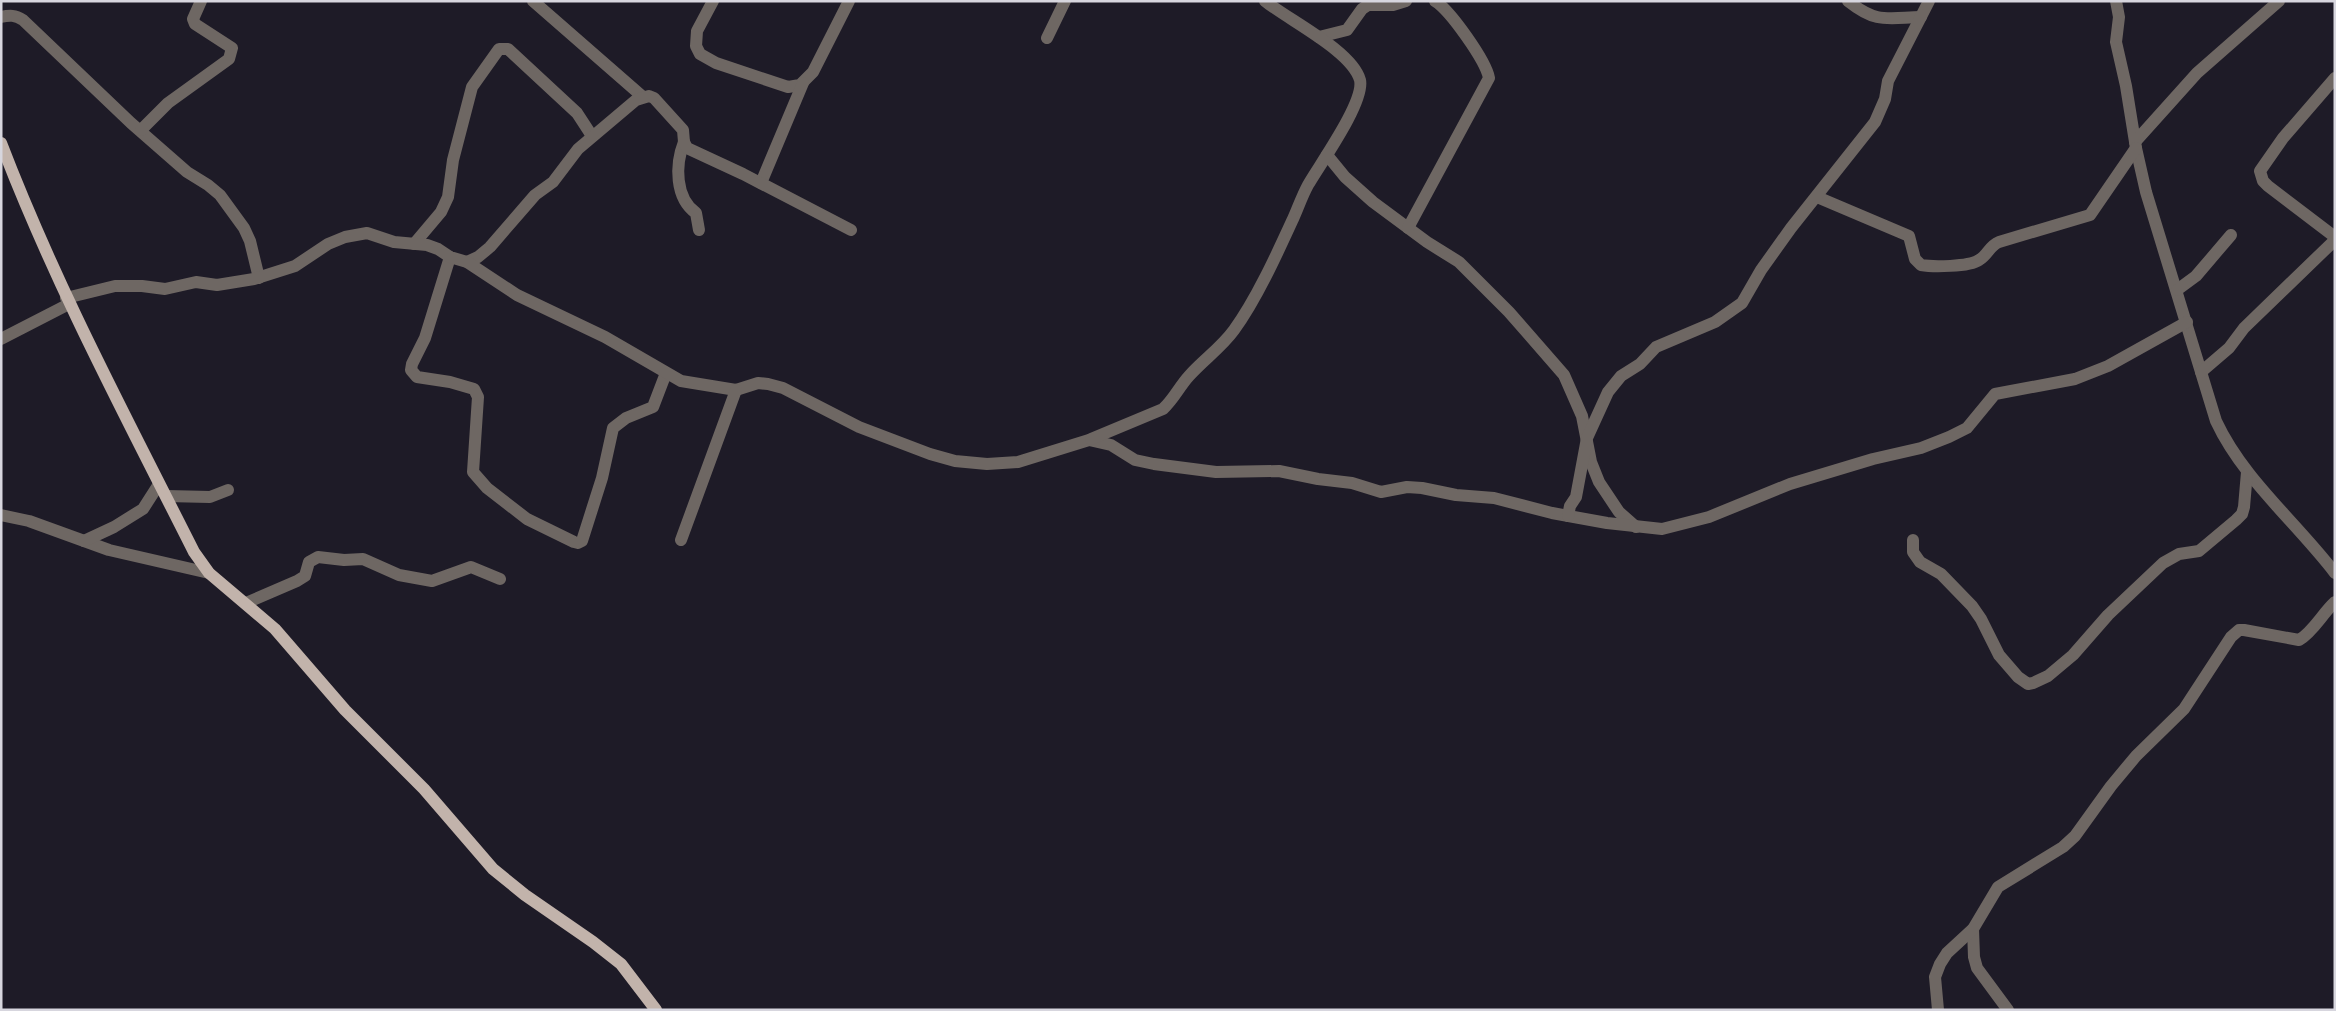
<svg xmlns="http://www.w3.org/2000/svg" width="2336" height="1011" font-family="Roboto,sans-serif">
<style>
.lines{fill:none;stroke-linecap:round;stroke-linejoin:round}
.minor{stroke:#6e6763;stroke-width:12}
.major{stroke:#c2b3ab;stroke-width:12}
</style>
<rect width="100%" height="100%" fill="#1e1b27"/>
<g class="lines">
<!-- minor -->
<g class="minor">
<polyline points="533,1 643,97"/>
<polyline points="713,1 697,31 696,46 700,54 716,63 788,87 800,85 813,72 849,1"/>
<path d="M1848 1C1877 24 1887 18 1921 17"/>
<path d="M2116 1 2119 17 2116 42 2126 86 2136 148 2146 192 2216 421C2243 479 2296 522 2335 573"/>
<path d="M1 17C10 15 15 15 23 20L131 123 187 172 208 185 220 195 244 228 250 241 259 278"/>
<polyline points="1319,37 1347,30 1362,9 1368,5 1393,5 1406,1"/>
<polyline points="1047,38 1065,1"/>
<polyline points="2335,78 2283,138 2260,171 2263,181 2268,186 2335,237"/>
<polyline points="141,130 168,103 229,59 232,48 195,24 193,19 201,1"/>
<path d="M684 142C675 165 675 198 696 213L699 230"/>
<polyline points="2135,142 2197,73 2279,1"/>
<polyline points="1327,155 1345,177 1373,202 1427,242 1459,262 1509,312 1564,375 1582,416 1591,462 1599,482 1619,512 1636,527"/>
<polyline points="761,183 803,83"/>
<path d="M1817 197 1909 236 1915 259 1921 265C1932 267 1969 267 1979 260 1988 255 1989 246 1999 242L2090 215 2136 148"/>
<path d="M1408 228 1489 78C1486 61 1450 10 1435 1"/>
<polyline points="414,244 441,212 448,197 453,160 472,87 499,49 508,49 577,113 592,136"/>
<polyline points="450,257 425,338 412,364 411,370 417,377 450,382 474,389 478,397 473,472 487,488 527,519 574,542 578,543 582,541 602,478 613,428 626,418 653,407 666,373"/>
<polyline points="467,262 478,257 490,247 535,195 553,182 578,149 636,100 649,96 654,98 683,130 684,142 687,148 743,174 851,230"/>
<polyline points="2177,290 2196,276 2231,235"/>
<polyline points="66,298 115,286 142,286 165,289 196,282 217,285 254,279 295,266 328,244 345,237 367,233 394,242 427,245 438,249 450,257 467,262 517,295 605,337 681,381 736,390 758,383 768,384 783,388 859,427 930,454 955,461 987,464 1018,462 1089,440 1111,445 1135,460 1154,464 1216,472 1279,471 1318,479 1352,483 1381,492 1407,487 1422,488 1456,495 1494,498 1552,513 1607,523 1662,529 1709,517 1790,484 1873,459 1921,448 1949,437 1967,428 1995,394 2075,379 2108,366 2187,322"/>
<polyline points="1,339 69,304"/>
<polyline points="2201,372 2229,348 2244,328 2335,240"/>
<path d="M1091 439 1163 409C1174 399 1179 387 1189 376 1203 360 1221 348 1234 330 1256 300 1277 254 1293 219 1298 208 1302 196 1308 185 1320 164 1365 102 1360 80 1352 51 1290 21 1265 1"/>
<polyline points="166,496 210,497 228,490"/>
<polyline points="1,515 29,521 109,550 209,573"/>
<polyline points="1568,516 1570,506 1576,497 1587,438 1608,392 1621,376 1640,364 1656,347 1715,322 1742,303 1761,270 1791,228 1875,122 1885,99 1888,81 1929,1"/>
<polyline points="681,540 736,390"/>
<polyline points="1913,540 1913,552 1920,562 1941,574 1972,606 1981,619 1999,655 2018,677 2028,684 2033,683 2048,676 2073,655 2108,615 2163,563 2179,554 2199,551 2236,520 2242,514 2244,507 2247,472"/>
<polyline points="84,541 114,527 143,509 159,484"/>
<polyline points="246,603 297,581 305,576 309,562 318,557 344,560 363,559 399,575 432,581 471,567 500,579"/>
<polyline points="1973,929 1974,957 1977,968 2008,1010"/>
<path d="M1938 1010 1935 977 1940 964 1947 953 1973 929 1998 887 2063 847 2075 836 2111 786 2136 756 2184 709 2231 637 2239 630H2244L2299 640C2313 632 2322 614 2335 602"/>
</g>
<!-- major -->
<path class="major" d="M1 143C55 284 126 417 194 552L209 573 275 629 345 710 424 789 493 869 525 895 593 942 621 964 656 1010"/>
</g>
<!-- border -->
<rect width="2336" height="1011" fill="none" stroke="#d7d6de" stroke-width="5"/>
</svg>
